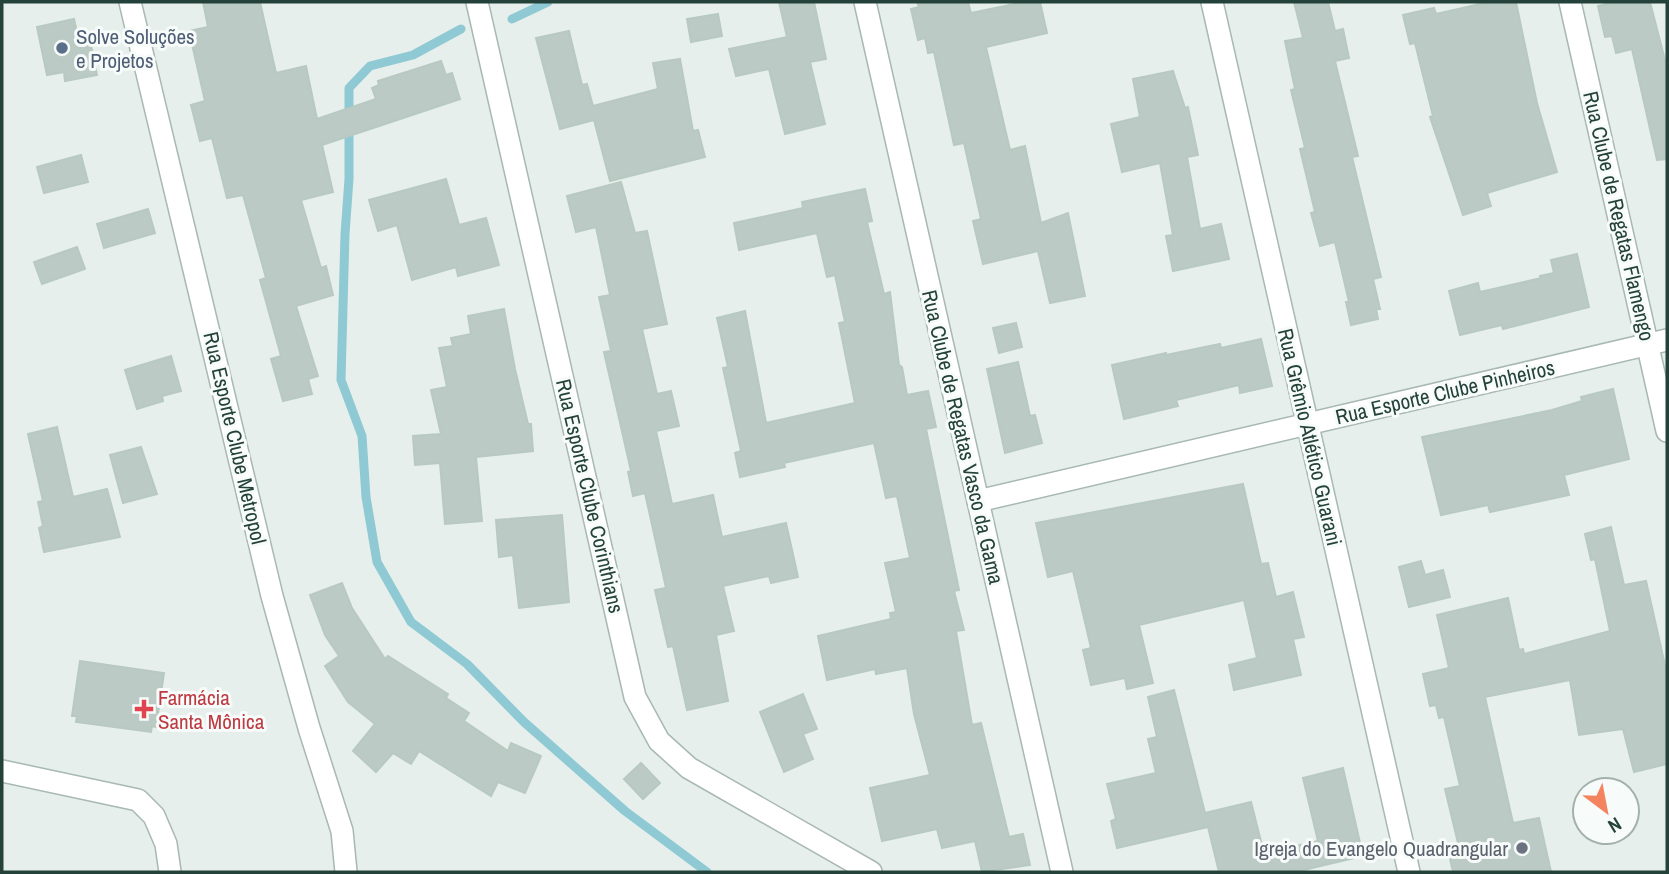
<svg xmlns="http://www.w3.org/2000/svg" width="1669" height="874" font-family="'Archivo Narrow',sans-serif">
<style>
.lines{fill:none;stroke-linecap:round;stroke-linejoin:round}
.stream{stroke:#8ec9d4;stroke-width:9}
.building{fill:#bbcac4;stroke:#b8c9c2;stroke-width:2}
.minor-casing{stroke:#a8b8b2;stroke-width:24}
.tertiary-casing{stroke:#a8b8b2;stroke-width:24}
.minor{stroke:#fff;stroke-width:21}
.tertiary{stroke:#fff;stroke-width:21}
.service-dot{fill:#5c6f8a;stroke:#f7fbf9;stroke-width:2.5}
.health-dot{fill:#e0444e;stroke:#f7fbf9;stroke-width:2.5}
.worship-dot{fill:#6b7280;stroke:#f7fbf9;stroke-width:2.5}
.labels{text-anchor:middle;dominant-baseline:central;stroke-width:6;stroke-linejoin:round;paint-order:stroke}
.service-label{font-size:21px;fill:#4e5e75;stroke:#f7fbf9;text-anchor:start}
.street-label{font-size:21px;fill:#24423a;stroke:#f7fbf9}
.health-label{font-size:21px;fill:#be3a42;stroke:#f7fbf9;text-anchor:start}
.worship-label{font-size:21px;fill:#5b616d;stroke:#f7fbf9;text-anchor:end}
</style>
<rect width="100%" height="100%" fill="#e6efeb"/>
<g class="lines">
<!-- stream -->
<g class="stream">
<polyline points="512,19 548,2"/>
<polyline points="461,29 413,55 370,66 349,88 349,179 345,234 341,380 362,436 366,497 377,562 411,622 467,664 524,722 625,811 707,872"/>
</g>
</g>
<!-- building -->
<g class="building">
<polygon points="203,2 260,2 276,73 306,66 317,119 376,99 372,88 379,85 378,81 441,61 446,75 452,73 460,99 322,145 333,192 301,200 321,268 326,266 333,295 296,306 318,376 308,379 312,394 283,401 271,359 281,356 260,280 266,278 243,195 227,198 212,138 200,141 191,105 205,101 189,31 208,27"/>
<polygon points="779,2 814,2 826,59 810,62 825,124 785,134 769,69 736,76 729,49 787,37"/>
<polygon points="917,2 968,2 971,13 1024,2 1040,2 1047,33 986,47 1010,150 1025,146 1041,223 1068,213 1085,296 1050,303 1038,251 983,264 973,221 981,219 964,143 954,145 934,52 928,53 925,38 918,40 911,9 919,7"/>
<polygon points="1294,2 1328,2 1335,31 1343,29 1349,58 1335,61 1358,156 1352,157 1381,277 1373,279 1380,309 1376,309 1378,319 1351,325 1346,302 1349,302 1335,242 1320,246 1311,213 1315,212 1300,149 1305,148 1291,90 1295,89 1285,41 1303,38"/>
<polygon points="1489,2 1516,2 1537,103 1557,172 1487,193 1491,206 1463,215 1430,117 1433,116 1415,43 1410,44 1403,15 1434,8 1436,14"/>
<polygon points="1615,2 1650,2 1667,68 1667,159 1657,160 1632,49 1616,53 1612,36 1605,37 1598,6"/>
<polygon points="718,14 722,36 691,42 687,19"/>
<polygon points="74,19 78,37 89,35 97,75 65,81 64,72 47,75 37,27"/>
<polygon points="569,31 582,85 587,84 593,106 658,89 653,63 680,59 693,131 698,130 705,157 610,181 594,120 560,129 536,38"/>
<polygon points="1173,71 1185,108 1188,107 1198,155 1187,157 1200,229 1221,224 1229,259 1173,271 1166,236 1173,235 1160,163 1122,172 1111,124 1140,117 1133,79"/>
<polygon points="81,155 88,182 44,193 37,167"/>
<polygon points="446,179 459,225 486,218 499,265 458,276 456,267 412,280 397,225 378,231 369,200"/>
<polygon points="621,182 635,233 647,231 667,324 642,329 657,394 671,391 679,426 656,431 672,504 713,495 722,537 786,523 798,577 771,583 769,576 723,586 734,631 716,635 728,701 687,710 673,646 668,647 655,590 666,588 645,493 633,496 628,472 631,471 604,352 611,351 599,297 610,295 596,227 576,232 567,196"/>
<polygon points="865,189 872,221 867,222 884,294 890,292 899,365 902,367 907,395 928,391 936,427 926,429 959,590 954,591 964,630 956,631 972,725 981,723 1009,837 1023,834 1030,865 982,872 975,841 942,848 937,829 882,841 870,788 930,775 914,714 907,668 876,674 875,669 827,680 818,636 891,619 890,613 896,612 885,563 910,558 897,496 886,498 874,443 784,463 785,467 740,477 735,453 741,451 723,368 728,367 717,318 745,311 766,423 855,403 839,323 845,322 835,275 827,277 817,233 739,250 734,223 803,208 802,202"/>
<polygon points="148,209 155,233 104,248 97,224"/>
<polygon points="77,247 85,269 42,284 34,262"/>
<polygon points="1577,254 1589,307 1503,329 1502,325 1460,335 1449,291 1478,283 1480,292 1541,278 1540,276 1554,273 1551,260"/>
<polygon points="504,309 515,369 528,424 531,424 533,451 476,457 482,521 445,524 440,463 415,465 413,436 441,434 431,390 447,387 439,348 453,346 451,338 471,334 468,316"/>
<polygon points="1016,323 1022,347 999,353 993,328"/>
<polygon points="1261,339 1272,386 1240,393 1239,385 1176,400 1178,406 1124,419 1112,365 1166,353 1166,355 1220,344 1221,348"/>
<polygon points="171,356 181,391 162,396 163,401 137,409 125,370"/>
<polygon points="1018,362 1030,416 1035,415 1042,443 1005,453 987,369"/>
<polygon points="1613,389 1629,459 1564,475 1569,495 1490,512 1488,505 1441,515 1422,437 1552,410 1582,401 1581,397"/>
<polygon points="57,427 73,497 107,489 120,537 44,552 39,528 43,526 38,502 43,501 28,434"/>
<polygon points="141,447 157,494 123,503 110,455"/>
<polygon points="1243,484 1261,564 1268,563 1276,597 1293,592 1304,637 1293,639 1301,675 1234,690 1229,665 1257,658 1244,600 1139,625 1153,683 1127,689 1125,678 1091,685 1083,650 1091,648 1073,571 1048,577 1036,523"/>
<polygon points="562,515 569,602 519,608 513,555 499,557 496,520"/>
<polygon points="1611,527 1624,585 1646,581 1667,674 1667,764 1634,772 1623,729 1579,735 1570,680 1485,697 1513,823 1539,818 1551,872 1453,872 1447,845 1458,843 1445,789 1460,786 1444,717 1439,718 1436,705 1430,706 1423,674 1449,668 1437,615 1508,598 1519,650 1523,649 1524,654 1610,631 1595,559 1591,560 1585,534"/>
<polygon points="1421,561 1425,575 1443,570 1450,597 1409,607 1399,567"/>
<polygon points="342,583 352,608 385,659 388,656 448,694 446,698 469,713 464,721 508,751 511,743 541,756 525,793 498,782 491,796 419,751 411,764 393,753 376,772 353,751 375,724 348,702 325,666 339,656 325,635 310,595"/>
<polygon points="80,661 164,673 156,727 152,726 151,732 76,722 77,716 72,716"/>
<polygon points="1174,690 1205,813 1251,802 1264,853 1318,841 1303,778 1343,768 1363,856 1295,872 1219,872 1208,827 1117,848 1111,821 1116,819 1107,784 1156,773 1148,739 1157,737 1148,697"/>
<polygon points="803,694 817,729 803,734 813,759 784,772 760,712"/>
<polygon points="641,763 660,783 643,799 624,779"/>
</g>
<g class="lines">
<!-- minor casing -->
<g class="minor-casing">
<g id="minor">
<polyline points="130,2 272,596 309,728 342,831 346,872"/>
<polyline points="477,2 635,697 659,741 689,768 871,872"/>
<polyline points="865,2 1062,872"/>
<polyline points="1570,2 1667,431"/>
<polyline points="978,501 1667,340"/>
</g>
</g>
<!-- tertiary casing -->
<g class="tertiary-casing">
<g id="tertiary">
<polyline points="1212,2 1409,872"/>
<polyline points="2,771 138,800 154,816 166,844 170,872"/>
</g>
</g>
<!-- minor -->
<use href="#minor" class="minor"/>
<!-- tertiary -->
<use href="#tertiary" class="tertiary"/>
</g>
<!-- markers -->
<circle class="service-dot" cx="62" cy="48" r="7"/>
<path class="health-dot" d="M140.5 698.5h7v7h7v7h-7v7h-7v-7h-7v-7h7z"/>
<circle class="worship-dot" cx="1522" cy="848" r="7"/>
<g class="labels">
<!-- service labels -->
<g class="service-label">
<text x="76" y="36">Solve Soluções<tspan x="76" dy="24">e Projetos</tspan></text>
</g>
<!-- street labels -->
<g class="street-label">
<text transform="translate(1619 216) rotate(77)">Rua Clube de Regatas Flamengo</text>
<text transform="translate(1445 392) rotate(-13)">Rua Esporte Clube Pinheiros</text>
<text transform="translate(963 437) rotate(77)">Rua Clube de Regatas Vasco da Gama</text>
<text transform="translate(1310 437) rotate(77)">Rua Grêmio Atlético Guarani</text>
<text transform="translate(235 438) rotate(77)">Rua Esporte Clube Metropol</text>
<text transform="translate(590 496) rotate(77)">Rua Esporte Clube Corinthians</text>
</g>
<!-- health labels -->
<g class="health-label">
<text x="158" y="697">Farmácia<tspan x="158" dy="24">Santa Mônica</tspan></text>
</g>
<!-- worship labels -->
<g class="worship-label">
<text x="1508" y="848">Igreja do Evangelo Quadrangular</text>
</g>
</g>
<!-- border -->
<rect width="1669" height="874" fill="none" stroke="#24423a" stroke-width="7"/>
<!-- north arrow -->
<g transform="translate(1606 811) rotate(148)"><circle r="33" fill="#f7fbf9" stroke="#a3b1ad" stroke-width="2"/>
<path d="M0-5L12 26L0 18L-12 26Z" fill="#f4845f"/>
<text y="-10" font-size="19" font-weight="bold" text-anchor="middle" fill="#24423a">N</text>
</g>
</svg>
